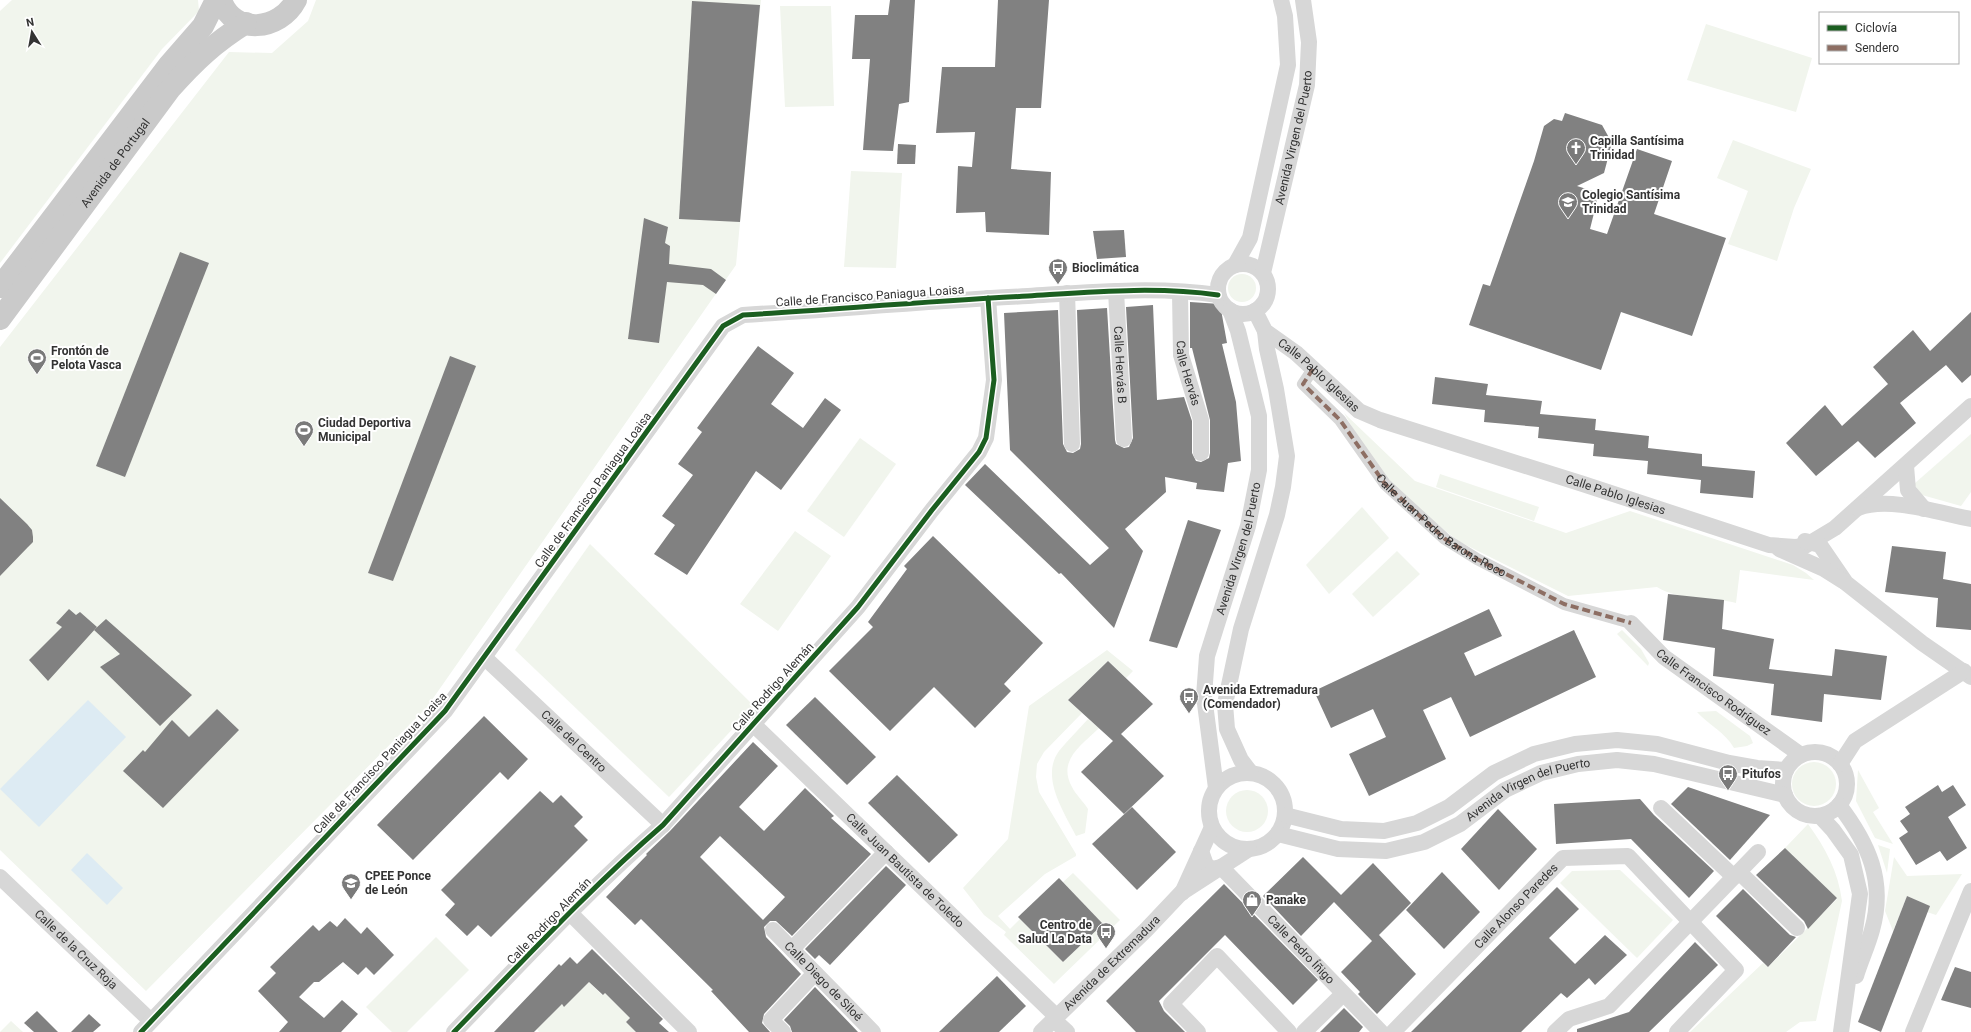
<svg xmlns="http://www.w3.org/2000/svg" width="1971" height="1032" font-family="Roboto,sans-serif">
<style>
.green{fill:#f1f5ed}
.water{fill:#ddebf3}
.building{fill:#818181;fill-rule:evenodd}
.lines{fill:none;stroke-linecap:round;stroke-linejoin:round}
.pedestrian{stroke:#d7d7d7;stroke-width:12}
.minor{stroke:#d7d7d7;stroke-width:16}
.primary{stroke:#cacaca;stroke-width:22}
.quiet{stroke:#8d6e63;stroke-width:4;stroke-dasharray:8 4;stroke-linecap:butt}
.cycleway-casing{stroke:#fff;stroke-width:8}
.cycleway{stroke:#1b5e20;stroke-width:5}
.labels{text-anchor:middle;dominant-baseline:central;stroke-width:4;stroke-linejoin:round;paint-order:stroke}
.street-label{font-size:12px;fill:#333;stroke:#fff}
.poi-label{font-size:12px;font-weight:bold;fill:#333;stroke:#fff;text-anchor:start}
</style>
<rect width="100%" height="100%" fill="#fff"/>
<!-- green -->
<g class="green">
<polygon points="12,0 198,0 199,11 162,49 0,263 0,11"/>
<polygon points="316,0 761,0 736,265 427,707 146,991 0,850 0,347 229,52 272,53 308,21"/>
<polygon points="780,6 831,6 834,106 785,107"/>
<polygon points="1706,24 1812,58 1796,112 1687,80"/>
<polygon points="1733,140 1811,169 1794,208 1777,261 1728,244 1748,191 1717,178"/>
<polygon points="851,171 902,173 896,268 844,267"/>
<circle cx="1242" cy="288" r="14"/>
<path d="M1344 413 1415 481 1566 533 1630 511 1793 565 1806 573 1814 580 1740 570 1736 603C1710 596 1680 601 1657 587L1568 596 1460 542 1431 520 1385 477 1363 446Z"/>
<polygon points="1971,434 1971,492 1961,506 1922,495 1914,484"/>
<polygon points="860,438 896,464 844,537 807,511"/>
<polygon points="1440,474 1539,507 1534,521 1436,487"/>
<polygon points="1362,507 1389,538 1329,594 1306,565"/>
<polygon points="795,531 831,556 778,631 740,604"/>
<polygon points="590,544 754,706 669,797 515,650"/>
<polygon points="1397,551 1420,574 1373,617 1352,594"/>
<polygon points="1622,630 1641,649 1649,663 1648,666 1617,634"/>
<polygon points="1107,650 1133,671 1126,678 1108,661 1068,700 1082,713 1044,752 1037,764 1036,777 1039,792 1076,854 1076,856 1045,874 998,916 1010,929 1020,919 1063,962 1103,924 1063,882 1073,873 1120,920 1054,984 1004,935 1006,932 984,915 963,888 1008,839 1029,706"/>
<path d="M1716 711 1750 736 1753 743 1747 746 1734 748C1726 733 1709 725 1697 712Z"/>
<path d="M1088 719 1099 728C1082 745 1057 760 1072 787 1076 795 1083 801 1088 809L1085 833 1076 836C1064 812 1040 777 1059 751 1068 740 1079 729 1088 719Z"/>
<circle cx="1814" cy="784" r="22"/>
<polygon points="1858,770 1879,808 1873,812 1893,844 1875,838 1856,801"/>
<circle cx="1247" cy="811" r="21"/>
<path d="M1808 824C1826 849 1838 871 1842 901L1816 1021 1800 1022 1786 1032H1690L1763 963 1768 967 1837 899 1785 848Z"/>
<polygon points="1878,845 1890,849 1887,873"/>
<polygon points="1894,857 1907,876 1962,874 1936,915 1927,912 1929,906 1907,896 1893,931 1885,911"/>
<polygon points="1620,870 1673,920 1637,958 1560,883 1572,871"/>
<polygon points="436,937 469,970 407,1032 392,1032 366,1007"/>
<polygon points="589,982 602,995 605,993 630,1018 626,1022 636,1032 539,1032 537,1029 562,1004 564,1006"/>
<polygon points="11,1021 23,1032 0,1032"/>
</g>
<!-- water -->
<g class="water">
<polygon points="88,700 126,737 39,827 0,789"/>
<polygon points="87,853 123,888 107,905 71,870"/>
</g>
<!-- building -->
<g class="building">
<polygon points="890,0 915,0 909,102 899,104 893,151 863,150 870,59 852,59 855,15 888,15"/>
<polygon points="998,0 1049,0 1041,108 1016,108 1011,169 1051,172 1049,235 986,232 985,212 956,213 958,166 972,167 975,132 936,133 942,67 995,67"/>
<polygon points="692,1 760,5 740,222 679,219"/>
<polygon points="1565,113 1602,125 1612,143 1604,173 1577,186 1599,193 1590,229 1607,234 1637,149 1672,161 1654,214 1726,238 1692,336 1621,312 1601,370 1469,325 1483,284 1490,286 1534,161 1544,126 1554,119 1562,121"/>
<polygon points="898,144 916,145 915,164 897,164"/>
<polygon points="644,218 668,227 665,243 670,246 669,264 711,269 726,280 716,294 703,285 667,282 659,343 628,339"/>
<polygon points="1124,230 1126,257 1097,259 1093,231"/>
<polygon points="180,252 209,263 125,477 96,466"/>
<polygon points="1190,302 1220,304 1227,343 1222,344 1236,402 1241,461 1228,463 1224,492 1196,489 1197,483 1165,477 1166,492 1125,529 1143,551 1114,628 1061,573 1059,574 965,485 985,464 1090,565 1109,548 1010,450 1004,313 1058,310 1063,444 1067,452 1073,453 1080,449 1081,444 1077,310 1107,308 1115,440 1116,444 1124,448 1129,447 1133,438 1126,307 1153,305 1157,400 1184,397 1192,421 1192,453 1196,461 1201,462 1209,458 1210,453 1210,420 1192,348 1190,348"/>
<polygon points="1971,312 1971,375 1962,383 1946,365 1900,403 1916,423 1875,458 1858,441 1816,476 1786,443 1825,405 1842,426 1888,384 1873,367 1913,330 1930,351"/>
<polygon points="758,346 794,373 771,404 803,428 825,398 841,410 781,490 756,471 687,575 654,554 675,525 662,516 693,475 678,464 702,432 697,428"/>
<polygon points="450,356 476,366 393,581 368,573"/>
<polygon points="1435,377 1488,384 1486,395 1542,401 1540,414 1596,419 1595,430 1649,436 1648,448 1702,454 1702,466 1755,471 1753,498 1700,493 1701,480 1647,474 1648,461 1593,456 1594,444 1538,438 1539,427 1484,422 1485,410 1432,404"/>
<polygon points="0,498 27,524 32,530 33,537 33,542 28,547 0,576"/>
<polygon points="1188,520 1221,530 1177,648 1149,641"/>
<polygon points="933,536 1043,643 1004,684 1011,691 975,728 934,687 890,731 829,671 873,627 868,622 907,569 904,566"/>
<polygon points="1892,546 1946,552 1943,579 1971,584 1971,630 1936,627 1938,598 1885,592"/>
<polygon points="1668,594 1724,600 1722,629 1774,639 1769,669 1832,676 1835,649 1887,656 1881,700 1824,694 1822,722 1771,715 1774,684 1713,676 1715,648 1663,640"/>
<polygon points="69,609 76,615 80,612 97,627 48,681 29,660 62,627 56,623"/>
<polygon points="1489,609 1502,636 1464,653 1475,676 1574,630 1596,677 1470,737 1451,697 1423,710 1446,759 1369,796 1349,754 1386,737 1373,709 1331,728 1314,691"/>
<polygon points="106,619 192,695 160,726 100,667 120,654 94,630"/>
<polygon points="1108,661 1153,704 1121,734 1164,776 1124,814 1081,772 1113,741 1068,700"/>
<polygon points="815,697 876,757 847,785 786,725"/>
<polygon points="217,709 239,730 163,808 123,771 143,750 145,752 172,720 189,737"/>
<polygon points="484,716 528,759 508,780 500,772 413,860 377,825"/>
<path d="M753 742 778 766 739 807 764 831 805 788 834 816 831 818 871 854 792 936 776 921H770L764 927 766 937 801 974 764 1014 762 1023 770 1032H749L711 991 713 990 641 919 635 925 606 897 647 855 646 854 670 831ZM720 836 785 897 763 920 700 857Z"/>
<polygon points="897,775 958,835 929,863 868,803"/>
<polygon points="1938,785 1942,792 1953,785 1966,805 1948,817 1967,848 1947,861 1940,851 1916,865 1899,838 1908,832 1900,821 1910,814 1905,807"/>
<polygon points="1688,787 1770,815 1730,860 1671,804"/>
<polygon points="540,791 553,803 561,795 583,817 574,826 588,840 491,937 478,925 467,936 445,915 455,904 441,890"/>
<polygon points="1640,799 1654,815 1714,871 1689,898 1631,839 1556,844 1554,804"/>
<polygon points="1132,807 1176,852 1137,890 1092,844"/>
<polygon points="1498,809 1537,849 1499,890 1461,849"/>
<polygon points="1785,848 1837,898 1808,929 1804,921 1756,875"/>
<polygon points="1303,857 1341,895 1373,863 1411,903 1379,935 1416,974 1377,1014 1358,994 1360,992 1341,972 1372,941 1334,902 1301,936 1263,896"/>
<polygon points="886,866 906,885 830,965 819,955 815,959 805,949"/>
<polygon points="1442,872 1480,912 1444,949 1406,910"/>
<polygon points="1059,878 1103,924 1063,962 1018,917"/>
<polygon points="1224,884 1318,980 1293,1005 1225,935 1159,1001 1164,1011 1185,1032 1136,1032 1106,1001"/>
<polygon points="1557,887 1579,909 1549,938 1575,964 1605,935 1627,955 1595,985 1589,978 1567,998 1561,993 1521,1032 1411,1032"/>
<polygon points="1743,889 1790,935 1796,937 1768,967 1716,916"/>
<polygon points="1907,896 1930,906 1881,1032 1858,1022"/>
<polygon points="345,918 361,934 367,927 394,955 374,975 366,967 358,975 343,962 319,982 314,982 299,997 324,1018 342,1000 358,1014 341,1032 279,1032 288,1022 258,991 276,973 270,967 313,925 319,931 330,921 337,927"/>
<polygon points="1695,942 1718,965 1649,1032 1577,1032 1577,1029 1629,1012"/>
<polygon points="592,949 663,1019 659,1023 669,1032 636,1032 626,1022 630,1018 605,993 603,995 589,982 564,1007 562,1004 534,1032 494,1032 559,964 561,966 570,957 577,964"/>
<polygon points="1955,967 1971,972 1971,1008 1941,1000"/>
<polygon points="997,976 1026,1006 999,1032 939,1032"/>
<polygon points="815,987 858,1032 792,1032 790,1026 784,1020"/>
<polygon points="1344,1008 1363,1027 1359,1032 1320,1032"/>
<polygon points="37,1011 58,1032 34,1032 24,1023"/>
<polygon points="89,1014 101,1025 93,1032 71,1032"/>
</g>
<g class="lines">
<!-- pedestrian -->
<path class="pedestrian" id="s1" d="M1313 369 1303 384 1340 420 1385 484 1445 539 1477 559 1564 604 1631 623"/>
<!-- minor -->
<g class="minor">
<circle cx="1243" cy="289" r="25"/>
<polyline points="1235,265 1250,238 1288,65 1285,16 1281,0"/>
<path id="s2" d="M1263 273 1307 85 1309 42 1303 0"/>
<path id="s3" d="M1116 291 1124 439"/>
<path id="s4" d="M1180 292 1181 355 1201 420V453"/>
<polyline points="1067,293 1072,444"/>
<path id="s5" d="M1255 311 1265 331 1296 353 1359 411 1380 420 1583 484 1769 545 1795 547 1805 546 1835 528 1971 406"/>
<polyline points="1906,466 1908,490 1924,509"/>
<path d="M1858 508C1889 496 1939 513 1971 519"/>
<polyline points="1805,541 1820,545 1846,583 1922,643 1971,677"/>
<polyline points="1779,549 1824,569 1843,581"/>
<path id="s6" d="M1631 623 1664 657 1801 755"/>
<path id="s7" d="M484 657 663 825"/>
<path id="s8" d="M753 724 1057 1017"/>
<circle cx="1815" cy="784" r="32"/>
<polyline points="1840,764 1855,741 1964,671"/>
<circle cx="1247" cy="811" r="38"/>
<polyline points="1251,773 1241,760 1227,729 1225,704 1241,629 1277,515 1283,487 1287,456 1276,389 1267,349 1265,331"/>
<path id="s9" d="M1216 788 1204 696 1207 656 1248 526 1259 470V416L1238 331 1230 310"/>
<path d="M1839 805C1868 843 1886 881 1872 930 1868 945 1861 960 1856 976"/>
<polyline points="1661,808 1734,877"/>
<polyline points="1285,815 1341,829 1384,831 1417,823 1449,807 1494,773 1534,754 1575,744 1617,740 1657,744 1729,763 1757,768 1786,770"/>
<polyline points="1820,816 1833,830 1851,855 1860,894 1841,1032"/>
<path id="s10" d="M1278 834 1338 849 1386 851 1424 842 1460 824 1505 790 1541 773 1578 764 1617 760 1654 764 1785 795"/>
<path id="s11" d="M1201 851 1206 865 1212 869 1221 867 1381 1032"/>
<polyline points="1739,872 1797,928"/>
<path id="s12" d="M0 877 151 1021"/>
<polyline points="1182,893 1212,827"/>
<polyline points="570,913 689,1032"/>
<path id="s13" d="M773 930 873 1032"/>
<polyline points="792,949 886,852"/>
<polyline points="1054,1020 1067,1032"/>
<path d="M141 1032 445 711 723 326 743 315C838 309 933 301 1028 296 1091 292 1155 286 1218 295"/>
<path d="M454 1032C522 962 589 889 663 825L858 607 932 510 979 452 986 438 994 380 988 298"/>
<polyline points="783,1032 771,1020 815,973"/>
<path id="s14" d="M1041 1032 1146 930 1181 893 1249 849"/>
<polyline points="1198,1032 1171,1004 1217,956 1289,1032"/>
<polyline points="1304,1032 1343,994"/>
<path id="s15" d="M1393 1032 1563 858 1628 856 1736 970 1677 1032"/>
<polyline points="1555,1032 1569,1019 1609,1006 1758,852"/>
<polyline points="1913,1032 1971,891"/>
</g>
<!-- primary -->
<g class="primary">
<path d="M221 0C233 36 280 31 296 0"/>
<polyline points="0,287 169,65 203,26 216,0"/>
<path id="s16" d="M0 319 170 89C195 61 214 43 246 23"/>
</g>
<!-- quiet -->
<polyline class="quiet" points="1313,369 1303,384 1340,420 1385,484 1445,539 1477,559 1564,604 1631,623"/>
<!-- cycleway casing -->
<g class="cycleway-casing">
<g id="cycleway">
<path d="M141 1032 445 711 723 326 743 315C838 309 933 301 1028 296 1091 292 1155 286 1218 295"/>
<path d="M454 1032C522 962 589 889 663 825L858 607 932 510 979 452 986 438 994 380 988 298"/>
</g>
</g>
<!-- cycleway -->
<use href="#cycleway" class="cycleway"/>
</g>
<!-- icons -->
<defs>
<g id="church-pin" transform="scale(1)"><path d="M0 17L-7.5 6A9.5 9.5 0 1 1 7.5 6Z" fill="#7a7a7a" stroke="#fff"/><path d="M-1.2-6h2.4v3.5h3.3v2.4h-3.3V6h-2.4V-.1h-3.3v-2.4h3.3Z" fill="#fff"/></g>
<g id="school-pin" transform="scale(1)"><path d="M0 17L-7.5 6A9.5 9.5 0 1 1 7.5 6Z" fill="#7a7a7a" stroke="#fff"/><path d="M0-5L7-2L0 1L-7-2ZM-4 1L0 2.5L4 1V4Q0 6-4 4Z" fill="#fff"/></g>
<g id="bus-pin" transform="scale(1)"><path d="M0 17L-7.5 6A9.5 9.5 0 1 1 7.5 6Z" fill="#7a7a7a" stroke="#fff"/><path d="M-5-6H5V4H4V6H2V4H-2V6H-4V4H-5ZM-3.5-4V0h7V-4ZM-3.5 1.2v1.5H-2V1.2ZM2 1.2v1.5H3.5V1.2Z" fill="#fff"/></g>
<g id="stadium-pin" transform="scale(1)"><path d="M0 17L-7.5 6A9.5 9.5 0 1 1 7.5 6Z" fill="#7a7a7a" stroke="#fff"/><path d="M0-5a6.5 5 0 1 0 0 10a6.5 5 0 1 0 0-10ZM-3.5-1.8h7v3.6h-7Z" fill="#fff"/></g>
<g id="shop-pin" transform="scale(1)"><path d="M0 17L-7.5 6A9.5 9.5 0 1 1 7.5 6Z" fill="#7a7a7a" stroke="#fff"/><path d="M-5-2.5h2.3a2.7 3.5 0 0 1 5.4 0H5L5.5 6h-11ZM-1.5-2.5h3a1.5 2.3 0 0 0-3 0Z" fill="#fff"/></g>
</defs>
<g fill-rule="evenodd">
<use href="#church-pin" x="1576" y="148"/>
<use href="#school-pin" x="1568" y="202"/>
<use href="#bus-pin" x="1058" y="268"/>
<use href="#stadium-pin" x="37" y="358"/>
<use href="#stadium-pin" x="304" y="430"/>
<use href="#bus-pin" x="1189" y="697"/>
<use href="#bus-pin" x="1728" y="774"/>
<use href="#school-pin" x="351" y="883"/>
<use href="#shop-pin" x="1252" y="900"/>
<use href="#bus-pin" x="1106" y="932"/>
</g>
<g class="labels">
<!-- street labels -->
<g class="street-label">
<text stroke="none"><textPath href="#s2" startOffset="139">Avenida Virgen del Puerto</textPath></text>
<text stroke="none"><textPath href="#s16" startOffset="194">Avenida de Portugal</textPath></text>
<text transform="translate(870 296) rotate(-4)">Calle de Francisco Paniagua Loaisa</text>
<text stroke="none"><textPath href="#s3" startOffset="74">Calle Hervás B</textPath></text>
<text stroke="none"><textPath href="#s4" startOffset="82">Calle Hervás</textPath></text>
<text stroke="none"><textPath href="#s5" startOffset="92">Calle Pablo Iglesias</textPath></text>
<text transform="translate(593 490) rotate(-54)">Calle de Francisco Paniagua Loaisa</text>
<text stroke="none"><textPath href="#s5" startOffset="416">Calle Pablo Iglesias</textPath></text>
<text stroke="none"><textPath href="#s1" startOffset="218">Calle Juan Pedro Barona Roco</textPath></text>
<text stroke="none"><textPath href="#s9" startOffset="245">Avenida Virgen del Puerto</textPath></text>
<text transform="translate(773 687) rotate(-48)">Calle Rodrigo Alemán</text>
<text stroke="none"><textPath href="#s6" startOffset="108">Calle Francisco Rodríguez</textPath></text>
<text stroke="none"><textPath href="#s7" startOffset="123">Calle del Centro</textPath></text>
<text transform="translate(380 763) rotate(-47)">Calle de Francisco Paniagua Loaisa</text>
<text stroke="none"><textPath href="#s10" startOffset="267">Avenida Virgen del Puerto</textPath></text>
<text stroke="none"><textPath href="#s8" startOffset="211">Calle Juan Bautista de Toledo</textPath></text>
<text stroke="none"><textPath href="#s15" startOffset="176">Calle Alonso Paredes</textPath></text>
<text transform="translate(549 921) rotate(-46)">Calle Rodrigo Alemán</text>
<text stroke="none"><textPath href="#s12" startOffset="105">Calle de la Cruz Roja</textPath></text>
<text stroke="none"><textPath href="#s11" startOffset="146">Calle Pedro Íñigo</textPath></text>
<text stroke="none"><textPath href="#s14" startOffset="99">Avenida de Extremadura</textPath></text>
<text stroke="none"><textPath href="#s13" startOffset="72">Calle Diego de Siloé</textPath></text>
</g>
<!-- poi labels -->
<g class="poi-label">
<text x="1590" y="141">Capilla Santísima<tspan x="1590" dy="14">Trinidad</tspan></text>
<text x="1582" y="195">Colegio Santísima<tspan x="1582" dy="14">Trinidad</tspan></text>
<text x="1072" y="268">Bioclimática</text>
<text x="51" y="351">Frontón de<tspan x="51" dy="14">Pelota Vasca</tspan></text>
<text x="318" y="423">Ciudad Deportiva<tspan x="318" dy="14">Municipal</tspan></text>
<text x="1203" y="690">Avenida Extremadura<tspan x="1203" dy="14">(Comendador)</tspan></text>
<text x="1742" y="774">Pitufos</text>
<text x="365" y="876">CPEE Ponce<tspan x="365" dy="14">de León</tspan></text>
<text x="1266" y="900">Panake</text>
<text x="1092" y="925" text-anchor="end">Centro de<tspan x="1092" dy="14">Salud La Data</tspan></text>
</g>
</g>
<!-- legend -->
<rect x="1819" y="12" width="140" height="52" fill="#ffffff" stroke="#adadad"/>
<rect x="1827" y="25" width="20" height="6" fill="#1b5e20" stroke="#adadad"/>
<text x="1855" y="32" font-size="12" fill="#333333">Ciclovía</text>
<rect x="1827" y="45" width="20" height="6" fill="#8d6e63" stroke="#adadad"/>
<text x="1855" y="52" font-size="12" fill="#333333">Sendero</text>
<!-- north arrow -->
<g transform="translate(32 32) rotate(349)" stroke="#ffffff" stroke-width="3" paint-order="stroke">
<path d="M0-3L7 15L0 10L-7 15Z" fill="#333333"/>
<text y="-6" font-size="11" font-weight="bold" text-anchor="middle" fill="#333333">N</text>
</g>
</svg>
